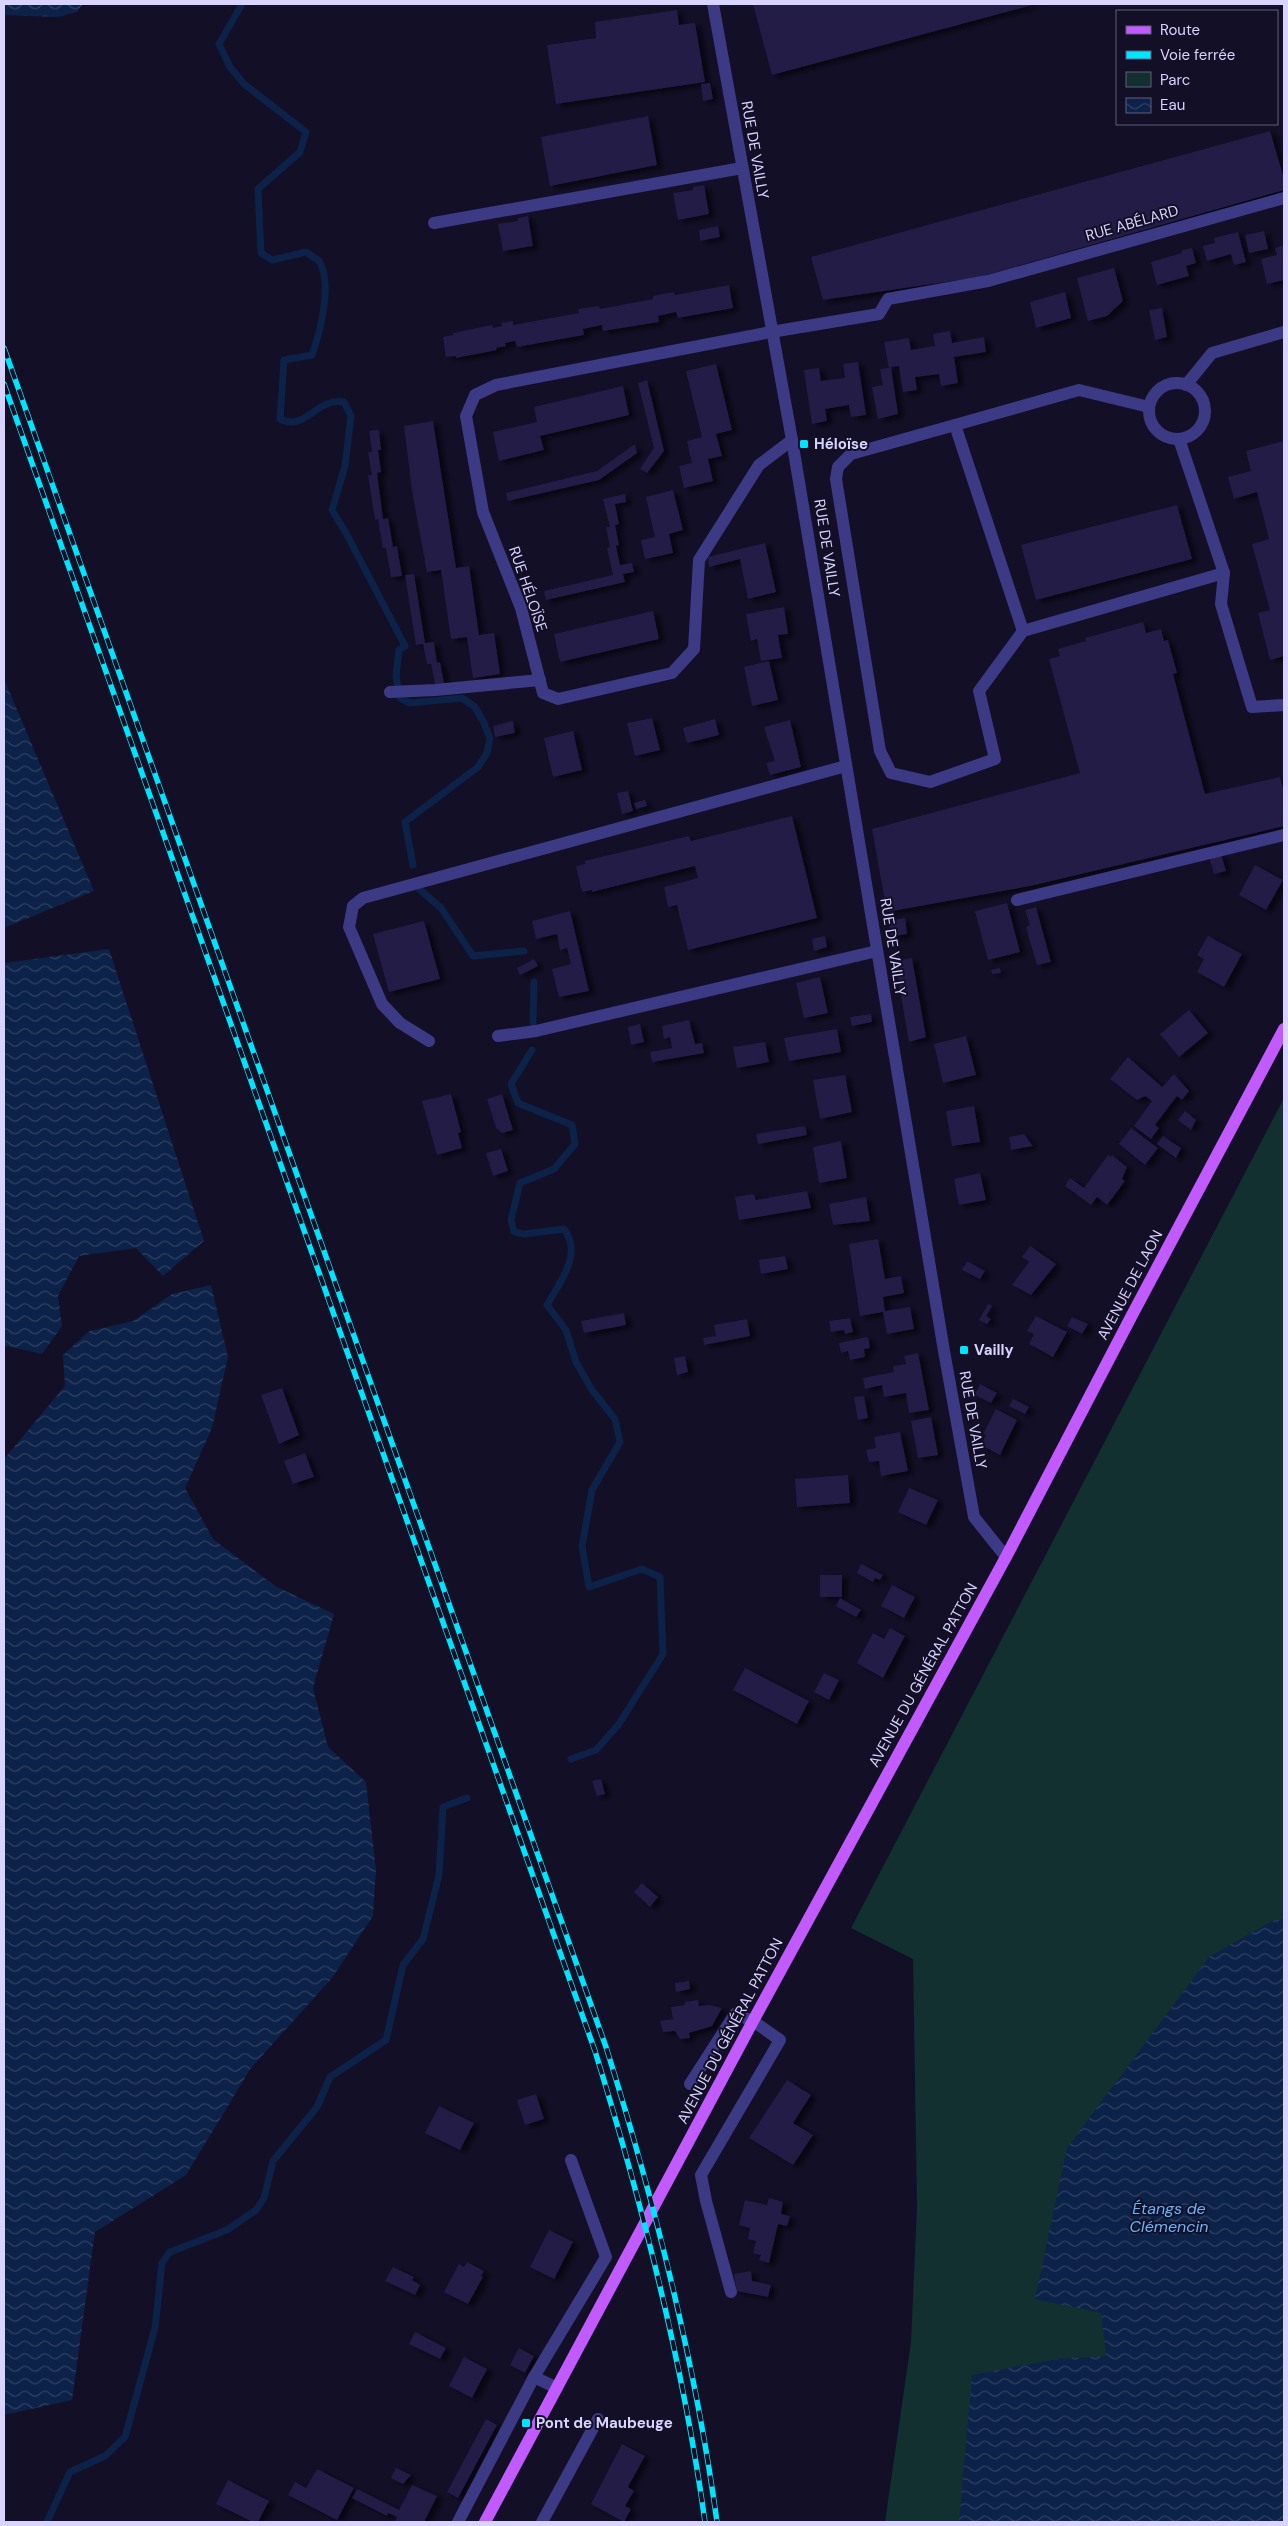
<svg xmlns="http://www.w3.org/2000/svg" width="1288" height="2526" font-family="'DM Sans',sans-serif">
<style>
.green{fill:#12302f}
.water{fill:url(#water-waves)}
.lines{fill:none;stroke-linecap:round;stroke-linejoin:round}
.stream{stroke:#0c2248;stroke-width:7}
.building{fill:#241b47;filter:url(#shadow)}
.minor{stroke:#3d3a85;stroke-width:12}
.major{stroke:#c25bff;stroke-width:12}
.rail-casing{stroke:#00e5ff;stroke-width:5.5}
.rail{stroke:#130f26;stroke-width:4;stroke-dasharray:11;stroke-linecap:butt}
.poi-dot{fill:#00e5ff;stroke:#130f26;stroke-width:2}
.labels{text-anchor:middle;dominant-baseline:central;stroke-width:4;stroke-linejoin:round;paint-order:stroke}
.street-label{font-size:15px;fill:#d9d4ff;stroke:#130f26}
.poi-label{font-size:15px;font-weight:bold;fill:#d9d4ff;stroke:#130f26;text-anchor:start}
.water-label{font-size:16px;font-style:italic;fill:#62b6ff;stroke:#130f26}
</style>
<defs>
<pattern id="water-waves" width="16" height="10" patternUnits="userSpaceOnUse" patternTransform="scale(1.25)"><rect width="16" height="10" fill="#0c2248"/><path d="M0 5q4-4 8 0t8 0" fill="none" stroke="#2f4163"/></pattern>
<filter id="shadow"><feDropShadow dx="5.5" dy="3" stdDeviation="2.5" flood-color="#0009"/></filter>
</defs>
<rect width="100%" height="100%" fill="#130f26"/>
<!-- green -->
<polygon class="green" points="1284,1098 1284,2522 885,2522 911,2342 917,2207 913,1959 851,1928"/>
<!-- water -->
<g class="water">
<polygon points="4,4 83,4 77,12 58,17 4,15"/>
<polygon points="4,679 94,891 4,928"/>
<polygon points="109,949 204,1241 163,1276 136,1248 79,1256 58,1296 62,1326 42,1354 6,1346 4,1347 4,963"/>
<polygon points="211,1285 228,1357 212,1428 185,1488 213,1539 275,1586 334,1614 313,1688 328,1747 366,1782 376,1870 373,1916 332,1978 251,2068 186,2175 95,2232 72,2400 4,2415 4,1459 65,1386 63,1355 89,1331 133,1321 172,1294"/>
<polygon points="1284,1919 1284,2522 959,2522 972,2375 1057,2359 1106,2356 1101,2313 1035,2299 1067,2148 1209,1957 1272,1921"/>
</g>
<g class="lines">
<!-- stream -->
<g class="stream">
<path d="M242 4 219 44 230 67 244 84 306 132 300 152 258 189 261 253 272 260 306 252C309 255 316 258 319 261 333 284 320 332 312 355L284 360 280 419C306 432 316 397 344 402L351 416 345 466 332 510 346 533 405 646 399 650 396 676 400 698 410 703 462 698 475 707 483 721 490 738 487 753 478 767 405 822 413 865"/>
<polyline points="418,888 441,908 473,956 524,951"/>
<polyline points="533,1023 534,982"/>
<path d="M532 1050 511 1084 518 1103 572 1125 575 1144 554 1169 520 1183 511 1220 514 1232 525 1234 564 1229C583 1254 560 1282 547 1305L566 1330 576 1362 592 1390 615 1419 620 1442 592 1490 582 1546 589 1587 642 1569 660 1577 663 1654 619 1724 596 1750 571 1759"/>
<polyline points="47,2522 70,2472 105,2456 125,2437 155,2328 162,2263 170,2252 227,2230 256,2210 264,2198 273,2161 317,2107 330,2077 386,2040 403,1965 423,1939 439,1875 443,1807 467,1798"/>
</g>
</g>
<!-- building -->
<g class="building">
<polygon points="753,4 1036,4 772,75"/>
<polygon points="677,10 679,25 695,23 705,82 556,104 547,45 596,38 595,22"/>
<polygon points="710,83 713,99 703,101 701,84"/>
<polygon points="648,116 657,165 550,186 541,137"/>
<polygon points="1270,131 1284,179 1284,190 979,277 823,300 811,257"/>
<polygon points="704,185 709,214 678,220 673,193 693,190 693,187"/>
<polygon points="528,216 533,246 503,251 498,224 518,221 518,218"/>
<polygon points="718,226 720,237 700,241 699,230"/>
<polygon points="1264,231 1268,249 1249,253 1245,235"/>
<polygon points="1238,232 1246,262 1234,265 1231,254 1207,261 1203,246 1215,243 1214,238"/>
<polygon points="1284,245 1284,280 1267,284 1261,259 1277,255 1275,248"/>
<polygon points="1192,248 1196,263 1186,266 1189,276 1157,285 1151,262 1182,253 1182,250"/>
<polygon points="1114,268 1123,301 1107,316 1088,321 1077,278"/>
<polygon points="729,285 733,308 678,318 676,312 658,316 659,322 603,331 602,325 583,329 584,335 517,347 515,341 505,343 506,346 496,348 497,350 456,358 456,356 446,357 443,337 453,335 453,333 492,325 493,328 502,326 501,323 513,321 513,325 579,313 578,309 599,306 600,309 653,299 653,296 674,292 675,295"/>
<polygon points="1065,292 1071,318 1036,328 1030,302"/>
<polygon points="1162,308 1167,337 1155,340 1149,310"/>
<polygon points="950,331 952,343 984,337 986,352 954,357 958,383 941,386 939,374 915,377 917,390 903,392 899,366 891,367 898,414 878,419 872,387 883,385 880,369 889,368 884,342 909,338 911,350 935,346 933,334"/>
<polygon points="858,362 866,415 851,417 849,405 825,409 827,421 812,424 804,370 819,368 821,381 845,378 843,364"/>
<polygon points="716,364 732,430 716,434 722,456 708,459 713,481 684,488 679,466 692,463 687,441 702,437 686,371"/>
<polygon points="647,380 664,451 647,473 640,469 654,448 638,383"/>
<polygon points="623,386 629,415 540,436 544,450 499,461 493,432 537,422 534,407"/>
<polygon points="433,421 456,568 469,566 479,635 494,633 500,674 473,678 467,637 451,639 441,570 427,572 412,491 404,426"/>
<polygon points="379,430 381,450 378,450 381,472 377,473 383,519 388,518 393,547 397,546 402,576 391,577 386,548 383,548 378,519 375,520 368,475 372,475 368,452 372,452 369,431"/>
<polygon points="1284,441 1284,656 1270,660 1258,613 1270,610 1252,544 1269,539 1257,492 1234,499 1228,477 1251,471 1246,451"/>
<polygon points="635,444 637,453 599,480 508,501 506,493 597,471"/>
<polygon points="673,490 683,530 669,534 673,553 645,559 641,540 655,537 646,497"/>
<polygon points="625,494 626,502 615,504 619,524 615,525 619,545 616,546 620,565 632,563 634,572 623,574 625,582 546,600 544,591 613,575 607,548 610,547 606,527 610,527 603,499"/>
<polygon points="1177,505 1192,559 1036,600 1021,545"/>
<polygon points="765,543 776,592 748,599 740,559 709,567 708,557"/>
<polygon points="414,574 425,643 434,642 437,663 440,662 444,683 435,684 431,664 427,664 423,644 416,645 405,575"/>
<polygon points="784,607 788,634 778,635 782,658 761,661 757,639 751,641 746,614"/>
<polygon points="653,611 659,639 560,662 554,634"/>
<polygon points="1143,622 1146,633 1161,629 1164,641 1168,640 1177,673 1173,674 1205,794 1280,777 1284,792 1284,826 1030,886 887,912 872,829 1080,773 1049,659 1060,656 1058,649 1086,641 1085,638"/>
<polygon points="769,661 778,700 752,706 744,667"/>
<polygon points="652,718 660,750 635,756 627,723"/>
<polygon points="715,719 719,735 687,743 683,728"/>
<polygon points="790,720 801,767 770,775 766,763 775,761 764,727"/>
<polygon points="513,721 515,733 495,737 493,726"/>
<polygon points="573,731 582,770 553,777 544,738"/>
<polygon points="628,791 633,811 622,814 617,793"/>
<polygon points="645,800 647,806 636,809 634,803"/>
<polygon points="792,816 817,918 688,950 677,905 668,907 664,887 698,878 695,866 592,892 592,890 582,892 576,866 585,864 584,861 689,836 691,841"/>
<polygon points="1221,854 1226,871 1214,874 1209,857"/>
<polygon points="1255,865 1283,880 1266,910 1239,895"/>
<polygon points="1007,903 1020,952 988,960 975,911"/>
<polygon points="1036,907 1051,962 1037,965 1026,927 1030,925 1025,910"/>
<polygon points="570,911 589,991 559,997 552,969 571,964 567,948 560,950 557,934 536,939 532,921"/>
<polygon points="905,918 907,934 891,937 889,921"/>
<polygon points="424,921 440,979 389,992 373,934"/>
<polygon points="825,936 827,947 814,951 812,939"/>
<polygon points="1208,936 1242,954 1224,987 1197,972 1204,959 1197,955"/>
<polygon points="912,958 926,1037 909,1042 895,961"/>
<polygon points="534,959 538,966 520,975 517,968"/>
<polygon points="1000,968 1001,973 992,974 991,970"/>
<polygon points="820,977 828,1013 804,1018 796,983"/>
<polygon points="1189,1010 1208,1033 1179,1057 1160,1034"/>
<polygon points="871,1014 872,1022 852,1026 850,1017"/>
<polygon points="689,1020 695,1044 702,1043 704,1053 652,1062 650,1052 672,1048 670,1037 664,1039 662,1026"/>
<polygon points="640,1024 644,1042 631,1045 628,1027"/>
<polygon points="837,1029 841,1052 789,1061 784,1038"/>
<polygon points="966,1036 976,1075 943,1083 934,1044"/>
<polygon points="765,1042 769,1062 737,1068 733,1047"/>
<polygon points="1128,1057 1162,1087 1174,1074 1189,1091 1182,1100 1177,1096 1155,1125 1159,1128 1151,1139 1134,1126 1152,1101 1145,1096 1137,1100 1110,1079"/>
<polygon points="845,1075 852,1112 820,1119 813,1080"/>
<polygon points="451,1094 461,1132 458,1133 462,1148 437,1155 422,1101"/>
<polygon points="502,1094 513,1130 502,1133 496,1128 487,1099"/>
<polygon points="974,1106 980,1142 952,1146 946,1111"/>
<polygon points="1185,1111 1196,1120 1191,1130 1178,1120"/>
<polygon points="805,1126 807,1135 758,1144 756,1134"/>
<polygon points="1131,1128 1158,1148 1145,1165 1119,1144"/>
<polygon points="1024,1134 1033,1146 1011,1150 1009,1137"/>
<polygon points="1163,1136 1181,1148 1176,1158 1157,1144"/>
<polygon points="841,1141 847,1178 819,1183 813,1147"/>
<polygon points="501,1149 508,1171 493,1176 486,1153"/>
<polygon points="1108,1155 1111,1157 1112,1155 1127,1167 1122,1179 1125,1181 1107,1205 1097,1197 1091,1205 1065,1186 1070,1178 1084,1188"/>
<polygon points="980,1173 986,1200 959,1205 954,1179"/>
<polygon points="807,1191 811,1208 739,1220 735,1197 754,1194 756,1200"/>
<polygon points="866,1197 870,1221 833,1225 829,1204"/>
<polygon points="878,1239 885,1279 901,1276 904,1293 883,1297 885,1311 910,1307 914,1329 887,1334 883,1312 860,1316 849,1244"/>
<polygon points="1030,1246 1056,1264 1031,1295 1012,1285 1029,1262 1022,1257"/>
<polygon points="785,1256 788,1269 761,1274 759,1260"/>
<polygon points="967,1261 985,1271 980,1279 962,1270"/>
<polygon points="988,1304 992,1306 986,1316 991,1319 987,1324 979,1320"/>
<polygon points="624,1313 626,1325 584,1333 581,1321"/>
<polygon points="1036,1316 1067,1332 1053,1357 1029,1344 1034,1334 1027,1331"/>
<polygon points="1072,1317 1088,1324 1082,1334 1067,1326"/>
<polygon points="850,1318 853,1332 845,1334 844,1330 831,1332 829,1321"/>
<polygon points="747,1319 750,1336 704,1345 703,1338 716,1336 714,1325"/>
<polygon points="868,1337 870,1348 864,1349 865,1357 850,1360 848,1351 841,1353 839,1343"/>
<polygon points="918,1353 929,1410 909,1413 906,1393 884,1397 882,1385 865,1389 863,1378 894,1372 893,1366 906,1364 904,1356"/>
<polygon points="685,1356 688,1372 677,1375 674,1358"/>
<polygon points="980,1384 997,1393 991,1403 975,1395"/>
<polygon points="282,1388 299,1435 279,1444 261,1395"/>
<polygon points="864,1396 868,1418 858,1420 854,1397"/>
<polygon points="1013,1399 1029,1407 1025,1414 1009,1406"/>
<polygon points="996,1409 1017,1420 1000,1455 981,1445 986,1435 983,1434"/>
<polygon points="931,1417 938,1455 918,1458 911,1421"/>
<polygon points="900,1432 908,1471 881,1476 879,1461 869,1462 866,1450 876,1448 874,1437"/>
<polygon points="305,1453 314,1477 293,1484 284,1461"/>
<polygon points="848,1475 850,1503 797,1507 795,1479"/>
<polygon points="909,1488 938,1500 926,1525 898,1512"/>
<polygon points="861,1564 883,1575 880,1580 875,1578 873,1582 857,1573"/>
<rect x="820" y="1575" width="22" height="22"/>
<polygon points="892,1585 915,1597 904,1618 881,1606"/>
<polygon points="840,1598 861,1610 856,1617 836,1606"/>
<polygon points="890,1628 905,1636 883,1678 857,1663 873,1633 884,1639"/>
<polygon points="745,1668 809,1701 797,1724 733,1690"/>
<polygon points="824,1673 839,1680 829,1700 814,1692"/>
<polygon points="601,1779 605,1794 597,1796 592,1781"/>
<polygon points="642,1883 658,1897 650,1907 634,1892"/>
<polygon points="689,1981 690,1989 676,1992 675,1983"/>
<polygon points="698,2000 699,2006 709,2005 722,2008 712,2026 689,2033 690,2038 680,2039 675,2031 663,2032 660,2021 673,2019 671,2007 685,2005 685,2002"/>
<polygon points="787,2080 811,2095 793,2123 813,2135 793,2165 749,2138"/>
<polygon points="536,2094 544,2119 525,2125 517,2100"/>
<polygon points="439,2106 474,2123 460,2150 425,2133"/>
<polygon points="769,2198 783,2202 781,2214 790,2216 787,2226 778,2224 769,2263 759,2260 761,2255 753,2253 756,2241 748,2239 750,2228 739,2225 745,2200 767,2205"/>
<polygon points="549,2230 573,2242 554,2279 530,2267"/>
<polygon points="467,2262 484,2271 481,2276 483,2277 468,2304 444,2292 459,2264 464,2267"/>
<polygon points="393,2267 414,2277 412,2280 420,2285 415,2295 385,2281"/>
<polygon points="751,2271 752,2281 771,2285 768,2297 737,2291 734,2274"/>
<polygon points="415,2332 446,2348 440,2359 409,2344"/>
<polygon points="519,2348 534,2356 525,2373 510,2365"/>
<polygon points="464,2357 487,2369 472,2398 449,2386"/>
<polygon points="486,2419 497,2425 458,2498 447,2492"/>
<polygon points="622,2444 645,2456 628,2487 634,2491 625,2506 631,2509 624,2522 591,2504"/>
<polygon points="396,2468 411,2475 403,2484 391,2478"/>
<polygon points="317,2469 354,2488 337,2520 288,2495 295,2482 306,2488"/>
<polygon points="228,2480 269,2501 258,2522 253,2522 216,2504"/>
<polygon points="412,2485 437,2496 424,2522 395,2522 397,2517 388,2513 387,2516 352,2498 357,2489 399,2510"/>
</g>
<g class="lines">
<!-- minor -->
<g class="minor">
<polyline points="713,4 792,440 944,1351 974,1517 1006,1557"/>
<polyline points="434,223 742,168"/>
<circle cx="1177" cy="411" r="28"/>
<polyline points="1186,385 1212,353 1284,332"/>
<polyline points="1149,407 1079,390 955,425 1023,631 1224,573 1179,439"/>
<polyline points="955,425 851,454 838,467 836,479 880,751 891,773 930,782 995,759 979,691 1023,631"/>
<polyline points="792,440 759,465 699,560 694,649 672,673 558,699 543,693 521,608 483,512 466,416 475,395 496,385 771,332 879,314 888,299 988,281 1284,198"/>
<polyline points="1224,573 1221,604 1252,707 1284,705"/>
<polyline points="390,692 435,690 540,680"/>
<polyline points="1017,900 1284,835"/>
<polyline points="498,1036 536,1031 877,951"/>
<polyline points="429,1041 400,1023 382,1004 349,927 353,906 363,898 846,766"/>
<polyline points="690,2084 735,2014 753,2021 780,2040 701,2175 706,2201 731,2292"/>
<polyline points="534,2377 557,2388"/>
<polyline points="458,2522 534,2377 606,2257 571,2160"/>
<polyline points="542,2522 598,2419"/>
</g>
<!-- major -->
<polyline class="major" points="485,2522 753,2021 1006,1557 1131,1317 1284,1029"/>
<!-- rail casing -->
<g class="rail-casing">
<g id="rail">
<path d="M4 348 606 2047C655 2203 695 2360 717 2522"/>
<path d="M4 384 595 2051C643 2206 683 2362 705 2522"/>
</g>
</g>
<!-- rail -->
<use href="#rail" class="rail"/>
</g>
<!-- markers -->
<g class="poi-dot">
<rect x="799" y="439" width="10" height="10" rx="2.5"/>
<rect x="959" y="1345" width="10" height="10" rx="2.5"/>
<rect x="521" y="2418" width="10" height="10" rx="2.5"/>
</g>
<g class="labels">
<!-- street labels -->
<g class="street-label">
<text transform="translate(755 150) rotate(80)">RUE DE VAILLY</text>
<text transform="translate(1132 223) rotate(-16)">RUE ABÉLARD</text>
<text transform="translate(827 548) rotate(81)">RUE DE VAILLY</text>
<text transform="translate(528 589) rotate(71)">RUE HÉLOÏSE</text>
<text transform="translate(893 947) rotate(81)">RUE DE VAILLY</text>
<text transform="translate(1130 1285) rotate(-62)">AVENUE DE LAON</text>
<text transform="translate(973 1420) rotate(80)">RUE DE VAILLY</text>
<text transform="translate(923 1675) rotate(-61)">AVENUE DU GÉNÉRAL PATTON</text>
<text transform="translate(730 2031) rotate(-62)">AVENUE DU GÉNÉRAL PATTON</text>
</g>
<!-- poi labels -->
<g class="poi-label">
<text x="814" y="444">Héloïse</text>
<text x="974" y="1350">Vailly</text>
<text x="536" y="2423">Pont de Maubeuge</text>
</g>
<!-- water labels -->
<g class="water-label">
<text x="1169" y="2208">Étangs de<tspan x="1169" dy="18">Clémencin</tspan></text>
</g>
</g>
<!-- border -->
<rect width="1288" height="2526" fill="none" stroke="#d9d4ff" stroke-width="10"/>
<!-- legend -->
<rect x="1116" y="10" width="162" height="115" fill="#130f26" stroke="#625e7d"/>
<rect x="1126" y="26" width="25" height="8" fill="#c25bff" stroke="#625e7d"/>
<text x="1160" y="35" font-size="15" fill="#d9d4ff">Route</text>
<rect x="1126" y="51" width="25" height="8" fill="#00e5ff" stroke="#625e7d"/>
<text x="1160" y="60" font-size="15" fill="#d9d4ff">Voie ferrée</text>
<rect x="1126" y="72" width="25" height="15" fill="#12302f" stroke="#625e7d"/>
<text x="1160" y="85" font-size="15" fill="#d9d4ff">Parc</text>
<rect x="1126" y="98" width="25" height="15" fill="url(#water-waves)" stroke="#625e7d"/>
<text x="1160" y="110" font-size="15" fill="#d9d4ff">Eau</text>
</svg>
